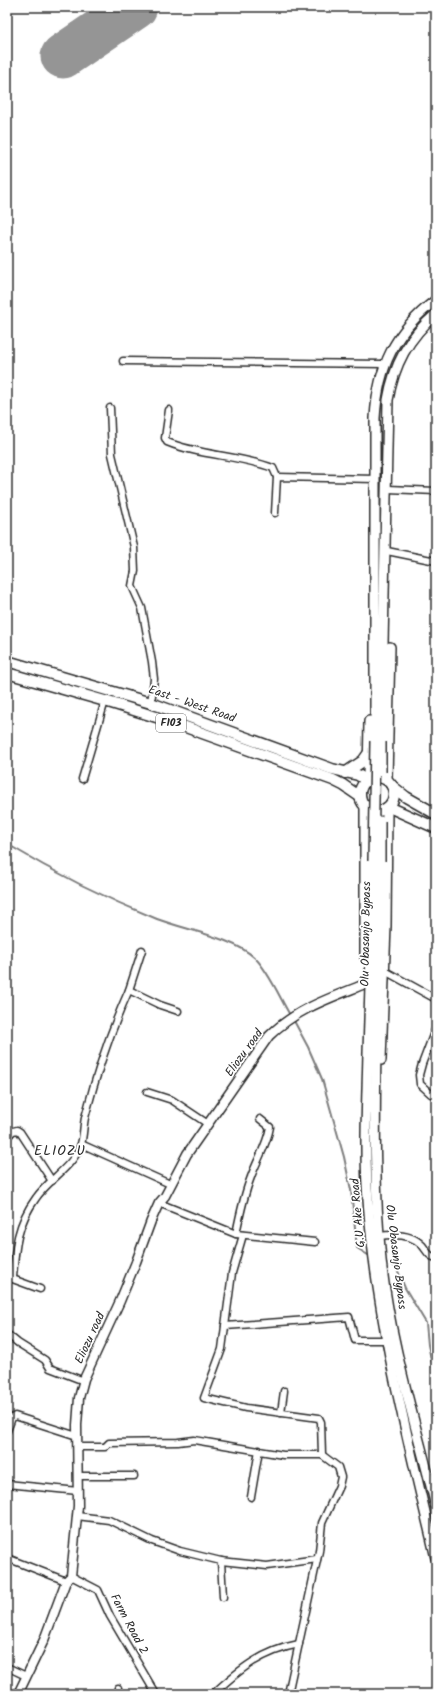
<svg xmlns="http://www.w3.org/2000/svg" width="443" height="1701" font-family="Kalam,sans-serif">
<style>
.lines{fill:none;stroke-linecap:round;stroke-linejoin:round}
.stream{stroke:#7e7e7e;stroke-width:2}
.runway{stroke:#959595;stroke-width:45}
.minor-casing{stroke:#2b2b2b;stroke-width:9}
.tertiary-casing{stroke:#2b2b2b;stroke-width:11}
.secondary-casing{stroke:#2b2b2b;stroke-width:12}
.primary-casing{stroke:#2b2b2b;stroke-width:13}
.minor{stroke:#fff;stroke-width:6}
.tertiary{stroke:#fff;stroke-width:8}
.secondary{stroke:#fff;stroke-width:9}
.primary{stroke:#fff;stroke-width:10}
.secondary-bridge-casing{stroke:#2b2b2b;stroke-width:12;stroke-linecap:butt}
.secondary-bridge{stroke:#fff;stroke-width:9}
.labels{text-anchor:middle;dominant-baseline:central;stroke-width:3.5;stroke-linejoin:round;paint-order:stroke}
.shield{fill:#fff;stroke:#6b6b6b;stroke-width:1}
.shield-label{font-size:11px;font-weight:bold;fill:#2b2b2b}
.street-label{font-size:12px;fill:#2b2b2b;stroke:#fff}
.quarter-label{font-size:14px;letter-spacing:1px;fill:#2b2b2b;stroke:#fff}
</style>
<rect width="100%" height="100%" fill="#fff"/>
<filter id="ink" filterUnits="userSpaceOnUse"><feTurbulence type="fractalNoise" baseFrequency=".025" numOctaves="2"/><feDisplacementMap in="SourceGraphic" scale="8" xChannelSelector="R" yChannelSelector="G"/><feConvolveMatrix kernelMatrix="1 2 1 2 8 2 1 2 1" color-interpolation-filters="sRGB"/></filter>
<g filter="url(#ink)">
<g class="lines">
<!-- stream -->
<g class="stream">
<polyline points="7,563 7,567"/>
<path d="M7 844C55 873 105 898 157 919 186 930 234 938 255 958 268 970 281 1000 290 1015"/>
<polyline points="293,1019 308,1047 322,1079 344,1157 351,1190 357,1248 371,1257"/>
<polyline points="392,1264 397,1269 405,1288 426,1323 428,1345 436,1382"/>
</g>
<!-- runway -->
<polyline class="runway" points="63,56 135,7"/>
<!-- minor casing -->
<g class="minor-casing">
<g id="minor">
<polyline points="123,361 385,364"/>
<polyline points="110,408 112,454 134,547 135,571 132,586 142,608 152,662 154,679 151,703"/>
<path d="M169 410 165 438 167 442C201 456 239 455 273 468L277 477"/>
<polyline points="388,489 436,491"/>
<polyline points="275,513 277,477 376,479"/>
<polyline points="387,551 436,561"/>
<polyline points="82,779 105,701"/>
<polyline points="385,971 436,999"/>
<polyline points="129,990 142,950"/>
<polyline points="147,1092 172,1100 208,1124"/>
<polyline points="431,1094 420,1084 419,1075 422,1064 436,1027"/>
<polyline points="7,1137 13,1131 17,1130 20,1132 52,1181"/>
<polyline points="81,1144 170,1184"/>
<polyline points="159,1203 236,1234 315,1242"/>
<path d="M236 1234C240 1214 244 1195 251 1177 257 1160 267 1145 270 1127L260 1119"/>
<polyline points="243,1235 232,1273 222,1349 204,1398 246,1408 319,1418 321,1422 322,1455"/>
<path d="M379 1236C393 1234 412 1234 422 1245 427 1251 428 1256 436 1258"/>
<polyline points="7,1277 40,1289"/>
<path d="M13 1278C15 1247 17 1224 36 1198 49 1179 74 1166 81 1144 84 1134 83 1123 86 1114 97 1071 111 1030 129 990L160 1005 178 1011"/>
<polyline points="225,1326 349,1317 355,1340 386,1340"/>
<polyline points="7,1334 18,1343 45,1360 50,1368 84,1381"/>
<polyline points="281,1413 284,1391"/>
<polyline points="7,1431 12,1418 15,1416 77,1436"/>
<polyline points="77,1447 105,1447 109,1443 178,1442 194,1440 283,1455 322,1455 338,1467 341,1477 339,1486 322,1523 319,1551 288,1694"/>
<polyline points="78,1476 134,1476"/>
<polyline points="7,1484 78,1491"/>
<polyline points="251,1497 259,1450"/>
<polyline points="77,1516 109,1520 152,1541 180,1551 221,1561 267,1566 317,1559"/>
<polyline points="7,1558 66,1581"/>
<polyline points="221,1561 223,1597"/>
<polyline points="71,1576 98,1590 110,1616 156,1694"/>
<polyline points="7,1667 26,1676"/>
<polyline points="117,1694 118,1688"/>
<path d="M213 1694C240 1669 262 1651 299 1644"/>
</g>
</g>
<!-- tertiary casing -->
<g class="tertiary-casing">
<path id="tertiary" d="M18 1694 44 1640 66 1581 71 1576 78 1506 77 1425 79 1398 84 1379 120 1301 136 1262 151 1221 159 1203 165 1196 187 1154 269 1036C296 1009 330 998 365 984"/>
</g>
<!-- secondary casing -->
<g class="secondary-casing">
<g id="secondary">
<path d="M375 741V418C378 367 394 332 436 300"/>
<path d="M381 742 388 400C394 365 408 338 436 314"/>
<polyline points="368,778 369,721"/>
<polyline points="387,779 390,647"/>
<path d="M373 861C372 924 370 988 368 1052 367 1101 364 1151 368 1200 377 1322 408 1440 436 1558"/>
<path d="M380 861C379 922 377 983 376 1044 375 1116 374 1188 381 1260 390 1343 416 1425 436 1506"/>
<polyline points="365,957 365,807"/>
<polyline points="381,1060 386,926 387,808"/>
</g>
</g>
<!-- primary casing -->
<g class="primary-casing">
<g id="primary">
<polyline points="7,661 151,703 332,769 358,775 366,780"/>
<polyline points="7,673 105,701 166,720 333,780 343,785 359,796"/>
<polyline points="345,773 363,761 368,754"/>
<circle cx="377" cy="794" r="17"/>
<polyline points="392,786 406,797 436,814"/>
<polyline points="389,807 436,828"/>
</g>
</g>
<!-- minor -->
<use href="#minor" class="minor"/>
<!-- tertiary -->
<use href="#tertiary" class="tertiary"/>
<!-- secondary -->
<use href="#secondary" class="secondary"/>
<!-- primary -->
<use href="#primary" class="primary"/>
<!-- secondary-bridge casing -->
<g class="secondary-bridge-casing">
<g id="secondary-bridge">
<polyline points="381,772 381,742"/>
<polyline points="373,861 375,741"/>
<polyline points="380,861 380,821"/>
</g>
</g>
<!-- secondary-bridge -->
<use href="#secondary-bridge" class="secondary-bridge"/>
</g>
</g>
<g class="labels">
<!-- shield labels -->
<rect class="shield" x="156" y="714" width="30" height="18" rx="3"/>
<g class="shield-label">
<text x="171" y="723">F103</text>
</g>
<!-- street labels -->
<g class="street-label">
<text transform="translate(192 704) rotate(19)">East - West Road</text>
<text transform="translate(366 934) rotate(-89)">Olu Obasanjo Bypass</text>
<text transform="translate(244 1053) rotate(-54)">Eliozu road</text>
<text transform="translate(358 1213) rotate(-95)">G.U Ake Road</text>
<text transform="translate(396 1257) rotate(83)">Olu Obasanjo Bypass</text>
<text transform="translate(90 1338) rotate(-65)">Eliozu road</text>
<text transform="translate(129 1624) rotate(62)">Farm Road 2</text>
</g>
<!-- quarter labels -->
<g class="quarter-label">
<text x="60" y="1151">ELIOZU</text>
</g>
</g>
<!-- margin -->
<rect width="443" height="1701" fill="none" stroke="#fff" stroke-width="24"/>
<rect x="12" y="12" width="419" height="1677" fill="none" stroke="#2b2b2b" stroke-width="1.5" filter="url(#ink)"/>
</svg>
